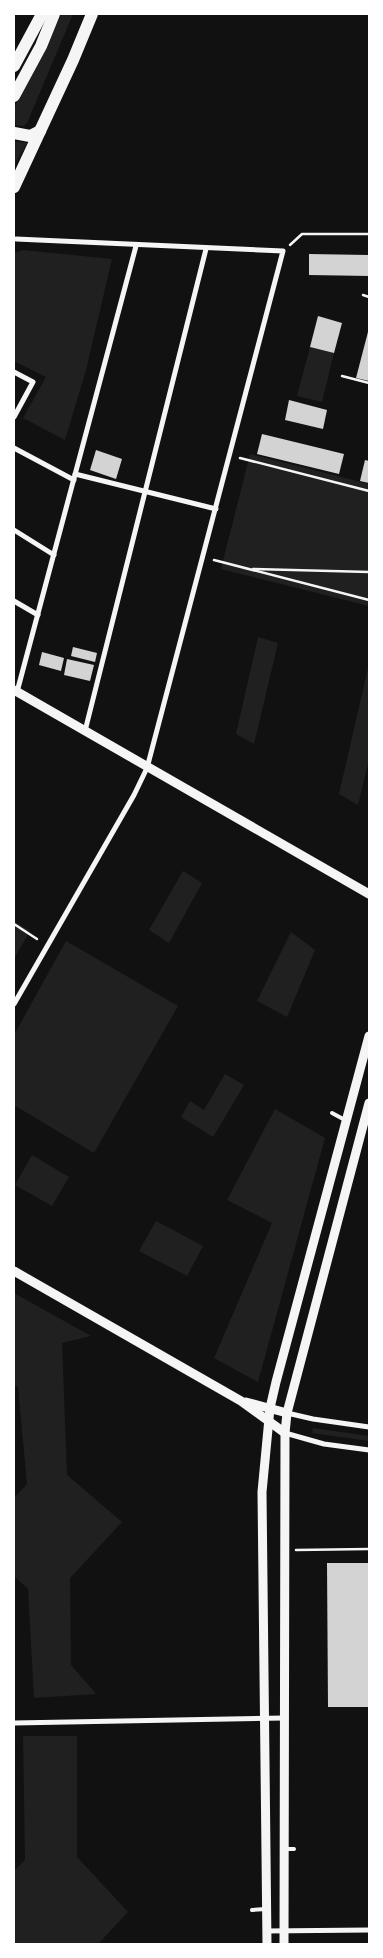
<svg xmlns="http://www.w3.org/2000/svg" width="383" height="1958" font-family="'Exo 2',sans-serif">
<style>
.green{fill:#202020}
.building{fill:#d3d3d3}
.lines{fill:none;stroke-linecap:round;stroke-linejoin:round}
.path{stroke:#f5f5f5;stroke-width:2.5}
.service{stroke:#f5f5f5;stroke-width:4}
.minor{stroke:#f5f5f5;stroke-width:5}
.tertiary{stroke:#f5f5f5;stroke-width:9}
.primary{stroke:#f5f5f5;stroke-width:12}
</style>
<rect width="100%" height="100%" fill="#111"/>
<!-- green -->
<g class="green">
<polygon points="62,14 73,14 27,123 23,126 16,125 14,108"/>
<polygon points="14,141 27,143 14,166"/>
<polygon points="23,250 112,259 86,370 65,440 23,418 46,377 14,361 14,253"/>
<polygon points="310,347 334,353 322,402 297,396"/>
<polygon points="250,454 369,484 369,606 221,569"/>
<polygon points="258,637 278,643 254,744 236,734"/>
<polygon points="369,664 369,759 358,805 339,794"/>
<polygon points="183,871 202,883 169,943 149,930"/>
<polygon points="14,921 30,931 14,959"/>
<polygon points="291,932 315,950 287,1017 257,1001"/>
<polygon points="66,941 178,1006 94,1153 14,1105 14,1035"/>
<polygon points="225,1074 244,1085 213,1137 181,1117 190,1101 204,1110"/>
<polygon points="275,1109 325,1138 258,1382 214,1358 272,1223 227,1200"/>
<polygon points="32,1155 69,1177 52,1206 15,1185"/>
<polygon points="156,1221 203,1246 187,1276 139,1251"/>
<polygon points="14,1293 91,1336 62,1343 67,1475 122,1522 70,1578 71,1665 96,1694 34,1698 28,1589 14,1576 14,1498 27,1484 18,1387 14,1385"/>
<polygon points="313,1428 369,1436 369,1441 312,1433"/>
<polygon points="23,1736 77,1736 77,1857 128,1912 98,1944 14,1944 14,1871 25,1860"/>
</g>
<!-- building -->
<g class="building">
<polygon points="309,254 369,255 369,276 309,275"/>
<polygon points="318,316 342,323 334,353 310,347"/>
<polygon points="369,328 369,381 356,378"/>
<polygon points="289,400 327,410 323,429 285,420"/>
<polygon points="262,434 344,454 339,474 257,454"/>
<polygon points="96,450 122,459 116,479 90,470"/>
<polygon points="365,460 369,461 369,483 360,481"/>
<polygon points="73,647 97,653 95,662 71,656"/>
<polygon points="42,652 64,658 61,671 39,665"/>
<polygon points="67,659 94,665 90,681 64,675"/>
<polygon points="327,1563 369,1563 369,1707 328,1707"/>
</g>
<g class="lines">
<!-- path -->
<g class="path">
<polyline points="290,245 302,234 369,234"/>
<polyline points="363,295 369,297"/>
<polyline points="342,376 369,383"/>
<polyline points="240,458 369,491"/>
<polyline points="214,560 369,600"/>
<polyline points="253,569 369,572"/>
<polyline points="14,924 37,939"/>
<polyline points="296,1550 369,1549"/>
</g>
<!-- service -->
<g class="service">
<polyline points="332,1113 345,1120"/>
<polyline points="284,1849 294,1849"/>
<polyline points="252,1910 266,1909"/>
</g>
<!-- minor -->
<g class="minor">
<polyline points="14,372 33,382 14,417"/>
<polyline points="14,448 74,480"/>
<polyline points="75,474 216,509"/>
<polyline points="14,530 54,555"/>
<polyline points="14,601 38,615"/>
<polyline points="17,692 136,246"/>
<polyline points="85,731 206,249"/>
<polyline points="14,1004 134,795 147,768 283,251 16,239"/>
<polyline points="287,1413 313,1419 369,1427"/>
<polyline points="285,1433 324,1444 369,1450"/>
<polyline points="14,1723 284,1718"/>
<polyline points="266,1931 369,1930"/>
</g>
<!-- tertiary -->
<g class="tertiary">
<polyline points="14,690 369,894"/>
<polyline points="14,1271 241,1401 285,1433"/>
<polyline points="246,1402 287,1413"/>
<polyline points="267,1944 262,1492 270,1408 276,1382 369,1036"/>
<polyline points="284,1944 285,1433 287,1413 369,1103"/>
</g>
<!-- primary -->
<g class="primary">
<polyline points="14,66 42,14"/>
<polyline points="14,96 41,46 54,14"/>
<polyline points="14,133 30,136 40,131"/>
<polyline points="14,187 73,60 92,14"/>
</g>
</g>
<!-- border -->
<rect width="383" height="1958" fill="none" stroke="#ffffff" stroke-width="30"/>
</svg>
